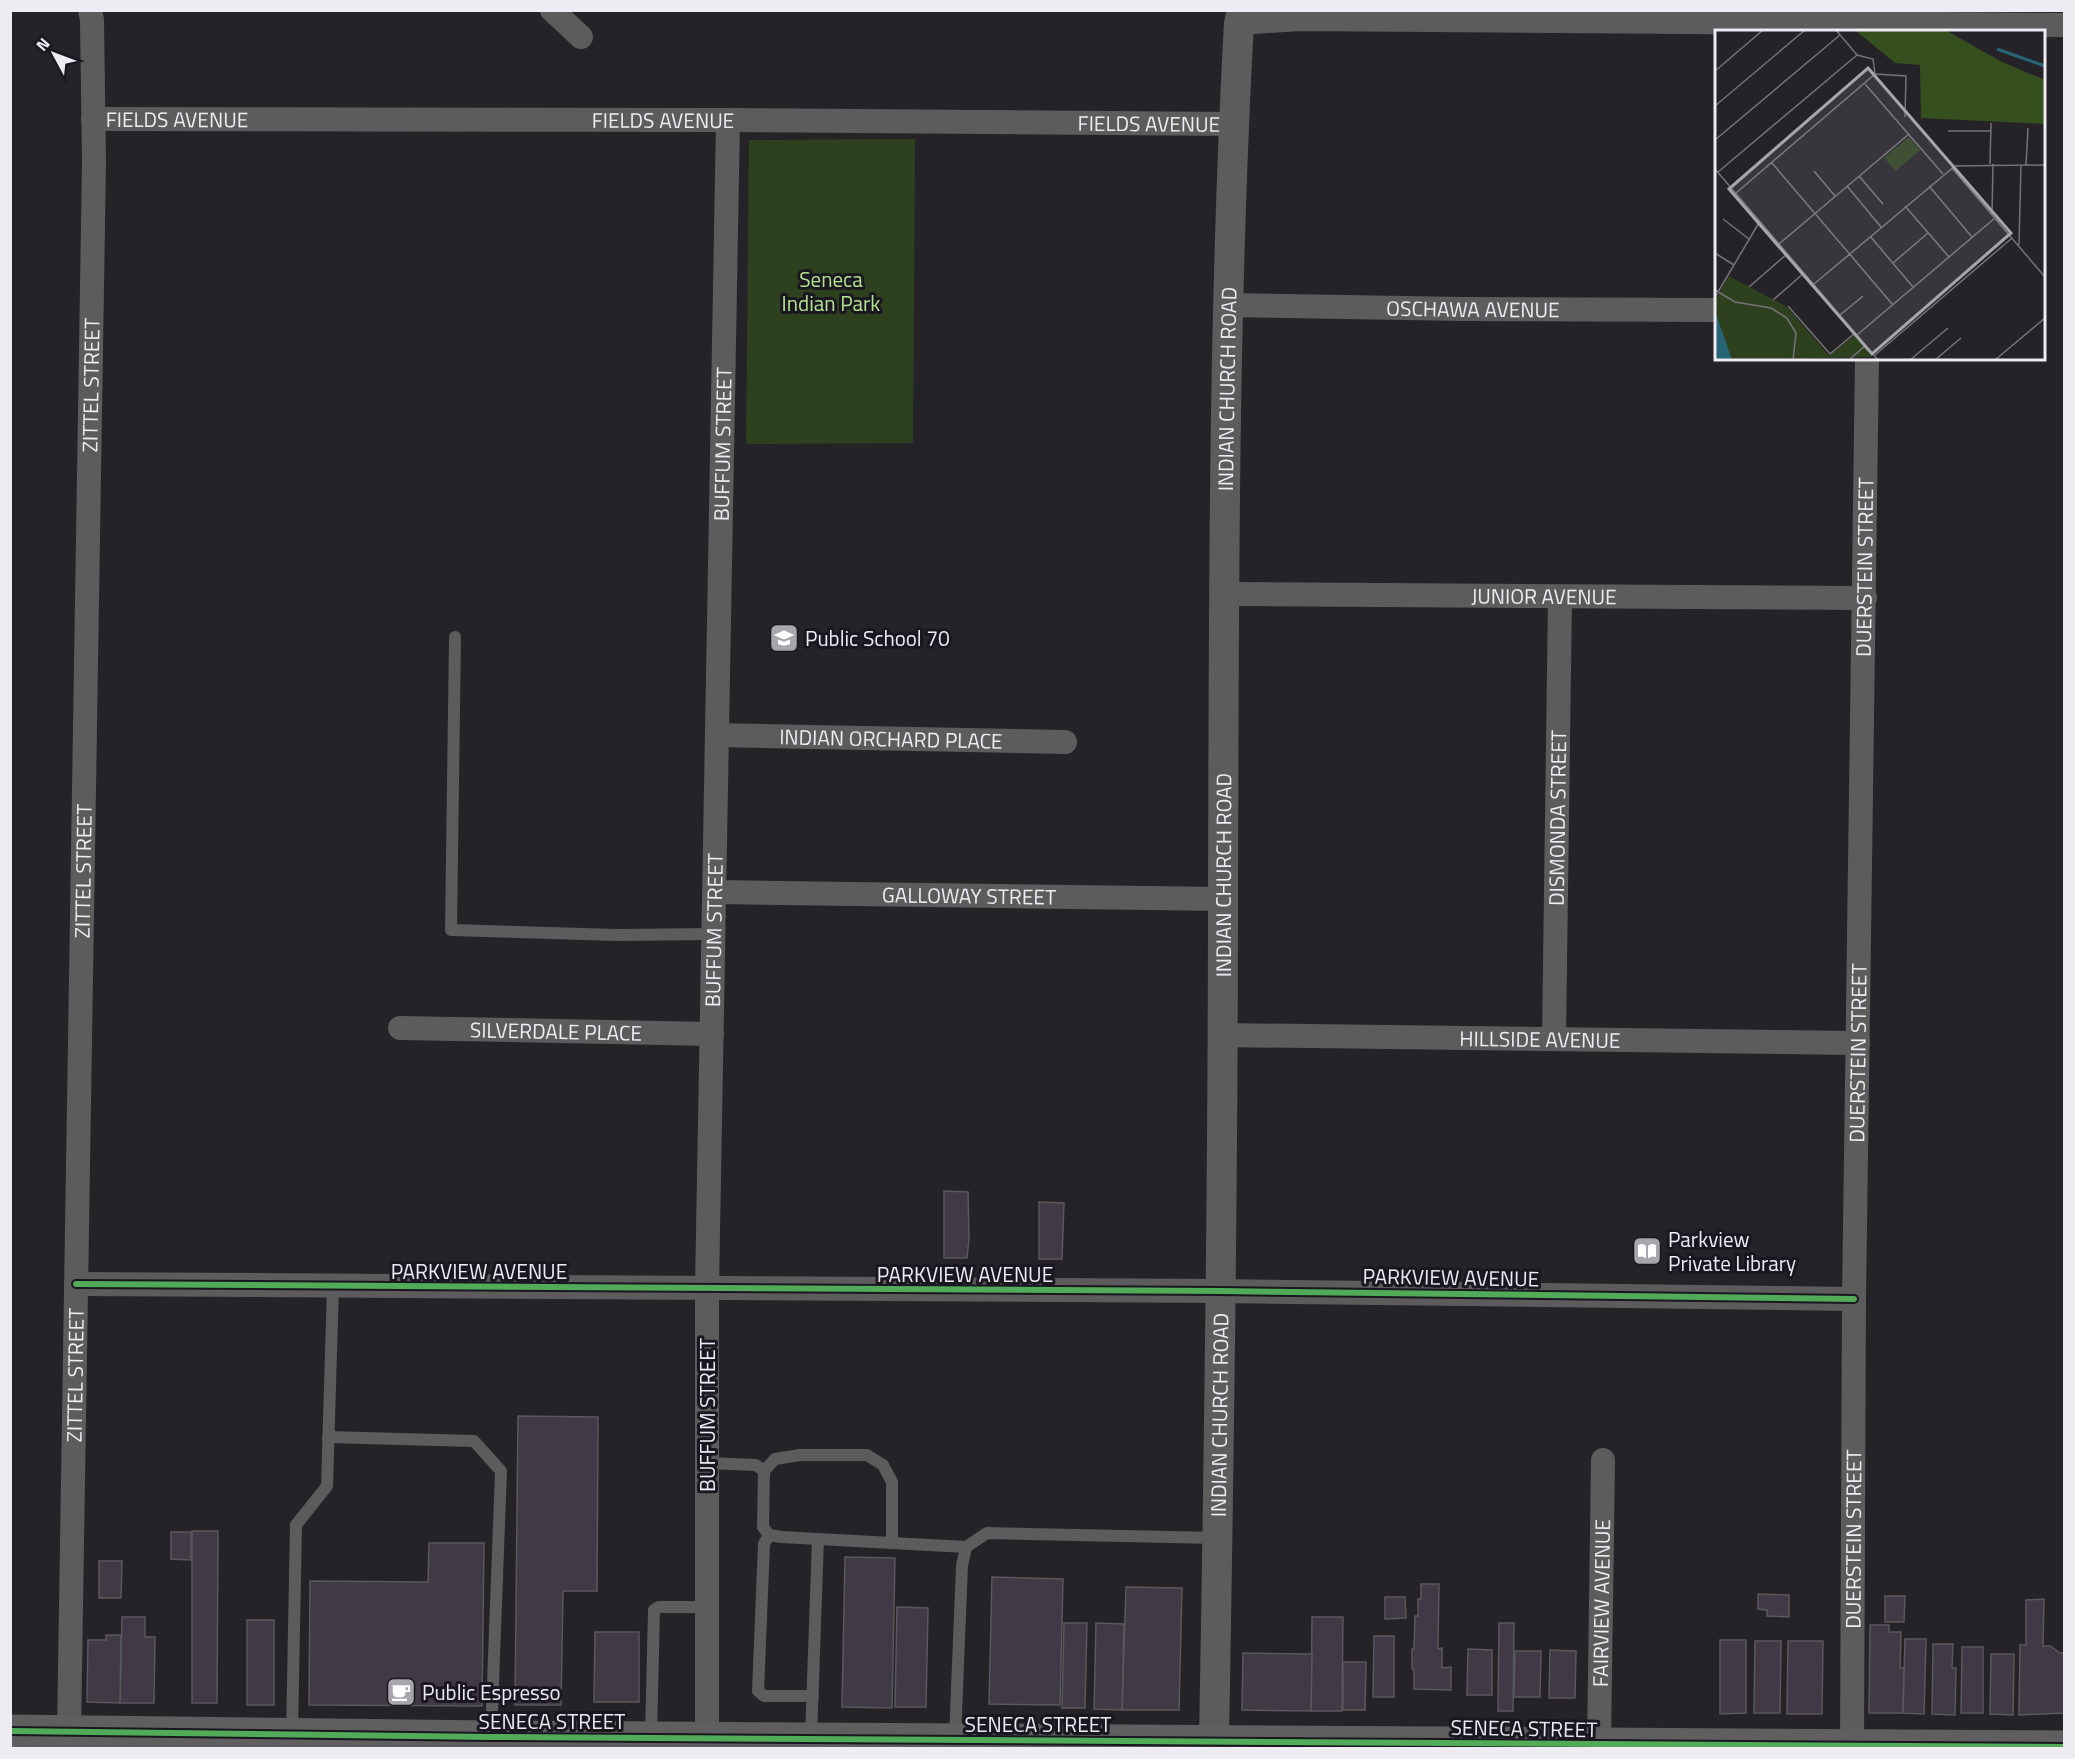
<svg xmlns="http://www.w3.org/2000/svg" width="2075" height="1759" font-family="'Titillium Web',sans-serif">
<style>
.green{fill:#2e411f}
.building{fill:#3f3a46;stroke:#59585c;stroke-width:1.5}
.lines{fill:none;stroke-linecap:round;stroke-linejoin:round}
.service{stroke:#5d5b5b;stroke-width:12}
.minor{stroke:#5d5b5b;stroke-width:24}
.tertiary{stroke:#5d5b5b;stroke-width:30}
.secondary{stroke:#605e5e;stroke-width:33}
.cycleway-casing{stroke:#1a1721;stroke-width:10}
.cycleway{stroke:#51ab58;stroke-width:6}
.labels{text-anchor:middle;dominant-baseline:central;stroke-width:6;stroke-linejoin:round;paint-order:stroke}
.street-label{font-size:21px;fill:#eeebf3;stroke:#1a1721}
.park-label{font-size:21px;fill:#b2e38f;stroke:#1a1721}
.poi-label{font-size:21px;fill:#eeebf3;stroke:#1a1721;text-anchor:start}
.inset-river{fill:none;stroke:#276576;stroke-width:3}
.inset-road{fill:none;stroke:#757379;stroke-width:1.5}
.view{fill:#a8a5ac;fill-opacity:0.15;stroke:#a8a5ac;stroke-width:3}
.inset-edge{fill:none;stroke:#eeebf3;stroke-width:3}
</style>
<rect width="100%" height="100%" fill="#252328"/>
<!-- green -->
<polygon class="green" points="915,139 913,443 746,444 749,140"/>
<!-- building -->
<g class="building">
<polygon points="944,1191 968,1192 969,1239 967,1258 944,1258"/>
<polygon points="1039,1202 1064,1203 1062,1259 1039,1259"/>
<polygon points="518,1416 598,1417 597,1591 563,1591 561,1705 515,1705"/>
<polygon points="192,1531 218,1531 217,1703 192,1703"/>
<polygon points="171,1532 191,1532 191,1560 171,1559"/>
<polygon points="429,1543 484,1543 482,1706 309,1705 310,1581 428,1582"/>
<polygon points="845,1557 895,1558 892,1708 842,1707"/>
<polygon points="99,1561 122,1561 121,1598 99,1598"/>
<polygon points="992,1577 1063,1579 1060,1705 989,1704"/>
<polygon points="1421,1584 1439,1584 1438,1649 1442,1648 1442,1668 1451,1667 1451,1690 1414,1689 1414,1669 1412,1669 1412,1649 1414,1649 1415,1616 1418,1616 1418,1599 1421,1599"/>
<polygon points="1126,1587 1182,1588 1179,1710 1122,1710"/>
<polygon points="1758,1594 1789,1595 1789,1617 1767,1616 1767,1610 1758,1609"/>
<polygon points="1885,1596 1905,1596 1904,1622 1885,1622"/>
<polygon points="1385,1597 1405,1597 1406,1618 1385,1619"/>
<polygon points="2044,1599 2043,1646 2050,1646 2060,1653 2064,1653 2064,1713 2019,1715 2020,1645 2026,1645 2026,1600"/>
<polygon points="897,1607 928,1608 926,1707 895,1707"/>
<polygon points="122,1617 145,1617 145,1637 155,1637 154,1703 120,1703"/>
<polygon points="1312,1617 1343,1617 1342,1711 1311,1711"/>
<rect x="247" y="1620" width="27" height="85"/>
<polygon points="1064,1623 1087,1623 1085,1708 1062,1708"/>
<polygon points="1096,1623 1124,1624 1122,1710 1094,1709"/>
<polygon points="1499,1623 1514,1623 1513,1711 1498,1711"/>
<polygon points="1870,1625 1889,1625 1889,1632 1901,1632 1900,1668 1904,1668 1903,1713 1869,1713"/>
<polygon points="595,1632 639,1632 639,1702 594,1702"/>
<polygon points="106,1635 121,1635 120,1703 87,1702 88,1640 106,1640"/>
<polygon points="1374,1636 1394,1636 1394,1697 1373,1697"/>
<polygon points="1905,1639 1926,1639 1924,1714 1903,1713"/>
<polygon points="1720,1640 1746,1640 1746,1713 1720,1714"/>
<polygon points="1755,1641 1781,1641 1780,1713 1754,1713"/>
<polygon points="1788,1641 1823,1641 1822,1714 1787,1714"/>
<polygon points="1933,1644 1953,1644 1952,1668 1956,1668 1955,1715 1932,1714"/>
<polygon points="1962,1647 1983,1647 1983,1713 1961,1713"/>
<polygon points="1468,1649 1492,1650 1492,1695 1467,1695"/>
<polygon points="1550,1650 1576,1651 1575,1698 1549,1698"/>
<polygon points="1515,1651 1541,1651 1540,1697 1514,1697"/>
<polygon points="1243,1653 1312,1654 1311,1711 1242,1710"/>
<polygon points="1991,1654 2014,1654 2013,1715 1990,1714"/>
<polygon points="1343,1662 1366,1662 1365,1710 1343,1710"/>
</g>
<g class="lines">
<!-- service -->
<g class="service">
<polyline points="455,637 451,930 617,935 714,934"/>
<polyline points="328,1437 474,1441 501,1471 491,1737"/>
<polyline points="707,1463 756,1465 764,1471 763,1527 769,1535 781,1537 966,1547"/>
<polyline points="764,1471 775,1459 800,1455 867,1455 883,1465 892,1482 892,1543"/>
<polyline points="769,1535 764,1544 758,1691 764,1696 813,1696"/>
<polyline points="292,1734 296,1525 327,1486 333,1286"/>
<polyline points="651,1737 654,1610 659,1607 707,1607"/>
<polyline points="811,1738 818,1539"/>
<polyline points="955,1738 962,1566 966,1547 987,1533 1217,1538"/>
</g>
<!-- minor -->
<g class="minor">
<polyline points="552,10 581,37"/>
<polyline points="1239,23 1300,19 2064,25"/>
<path id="s1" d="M93 119 728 120 1234 124"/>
<path id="s2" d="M1229 305 1464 309 1716 310"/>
<path id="s3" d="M1223 594 1865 598"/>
<path id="s4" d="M717 735 1065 742"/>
<path id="s5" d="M715 892 1223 899"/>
<path id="s6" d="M400 1028 712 1034"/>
<path id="s7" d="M1222 1035 1858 1043"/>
<path id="s8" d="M1554 1038 1560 597"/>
<polyline points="76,1284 1220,1291 1854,1299"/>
<path id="s9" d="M69 1732 94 161 92 20 90 10"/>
<path id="s10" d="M707 1738V1288L728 120"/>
<path id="s11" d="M1599 1745 1603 1460"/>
<path id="s12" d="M1852 1747 1854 1299 1867 358"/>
</g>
<!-- tertiary -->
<path class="tertiary" id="s13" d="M1214 1741C1219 1459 1223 1177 1223 895 1224 604 1223 313 1239 23L1242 10"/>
<!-- secondary -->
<polyline class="secondary" points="10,1731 491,1737 2064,1747"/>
<!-- cycleway casing -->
<g class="cycleway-casing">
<g id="cycleway">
<polyline points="76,1284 1220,1291 1854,1299"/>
<polyline points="10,1731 491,1737 2064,1747"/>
</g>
</g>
<!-- cycleway -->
<use href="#cycleway" class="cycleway"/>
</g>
<!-- icons -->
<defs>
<g id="school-square" transform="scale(1.5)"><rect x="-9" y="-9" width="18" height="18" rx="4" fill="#a8a5ac" stroke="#1a1721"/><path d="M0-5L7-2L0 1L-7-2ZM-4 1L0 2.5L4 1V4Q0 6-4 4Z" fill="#fff"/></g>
<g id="library-square" transform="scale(1.5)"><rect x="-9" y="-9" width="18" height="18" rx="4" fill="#a8a5ac" stroke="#1a1721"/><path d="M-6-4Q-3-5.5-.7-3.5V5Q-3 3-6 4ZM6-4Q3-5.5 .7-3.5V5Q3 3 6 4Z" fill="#fff"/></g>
<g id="cafe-square" transform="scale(1.5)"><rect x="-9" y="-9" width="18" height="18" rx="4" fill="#a8a5ac" stroke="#1a1721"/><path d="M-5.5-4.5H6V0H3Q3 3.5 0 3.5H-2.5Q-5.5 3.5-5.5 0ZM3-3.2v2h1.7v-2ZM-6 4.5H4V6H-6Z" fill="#fff"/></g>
</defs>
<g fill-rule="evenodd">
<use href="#school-square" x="784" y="638"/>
<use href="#library-square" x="1647" y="1251"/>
<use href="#cafe-square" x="401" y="1692"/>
</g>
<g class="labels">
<!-- street labels -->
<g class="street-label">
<text stroke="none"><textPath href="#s1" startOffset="84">FIELDS AVENUE</textPath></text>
<text stroke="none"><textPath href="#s1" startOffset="570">FIELDS AVENUE</textPath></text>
<text stroke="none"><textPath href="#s1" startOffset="1056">FIELDS AVENUE</textPath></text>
<text stroke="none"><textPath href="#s2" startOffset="244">OSCHAWA AVENUE</textPath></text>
<text stroke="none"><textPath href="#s9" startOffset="1347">ZITTEL STREET</textPath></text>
<text stroke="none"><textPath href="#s13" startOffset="1352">INDIAN CHURCH ROAD</textPath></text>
<text stroke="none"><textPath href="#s10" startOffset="1294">BUFFUM STREET</textPath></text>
<text stroke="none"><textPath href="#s12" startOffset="1180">DUERSTEIN STREET</textPath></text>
<text stroke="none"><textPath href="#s3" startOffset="321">JUNIOR AVENUE</textPath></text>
<text stroke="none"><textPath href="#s4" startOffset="174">INDIAN ORCHARD PLACE</textPath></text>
<text stroke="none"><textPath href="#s8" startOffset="220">DISMONDA STREET</textPath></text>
<text stroke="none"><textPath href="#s9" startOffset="861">ZITTEL STREET</textPath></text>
<text stroke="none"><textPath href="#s13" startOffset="866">INDIAN CHURCH ROAD</textPath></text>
<text stroke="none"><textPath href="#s5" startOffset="254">GALLOWAY STREET</textPath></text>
<text stroke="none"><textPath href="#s10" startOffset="808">BUFFUM STREET</textPath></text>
<text stroke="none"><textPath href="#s6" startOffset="156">SILVERDALE PLACE</textPath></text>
<text stroke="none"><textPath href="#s7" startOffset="318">HILLSIDE AVENUE</textPath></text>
<text stroke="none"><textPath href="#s12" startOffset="694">DUERSTEIN STREET</textPath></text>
<text x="479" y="1271">PARKVIEW AVENUE</text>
<text x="965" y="1274">PARKVIEW AVENUE</text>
<text transform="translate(1451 1277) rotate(1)">PARKVIEW AVENUE</text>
<text stroke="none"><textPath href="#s9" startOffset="357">ZITTEL STREET</textPath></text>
<text transform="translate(707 1415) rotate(-90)">BUFFUM STREET</text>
<text stroke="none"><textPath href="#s13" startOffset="326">INDIAN CHURCH ROAD</textPath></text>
<text stroke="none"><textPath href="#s12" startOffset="208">DUERSTEIN STREET</textPath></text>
<text stroke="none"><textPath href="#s11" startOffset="142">FAIRVIEW AVENUE</textPath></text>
<text x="552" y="1721">SENECA STREET</text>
<text x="1038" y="1724">SENECA STREET</text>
<text transform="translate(1524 1728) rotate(1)">SENECA STREET</text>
</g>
<!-- park labels -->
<g class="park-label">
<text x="831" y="279">Seneca<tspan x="831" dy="24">Indian Park</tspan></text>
</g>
<!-- poi labels -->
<g class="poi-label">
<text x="805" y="638">Public School 70</text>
<text x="1668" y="1239">Parkview<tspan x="1668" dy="24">Private Library</tspan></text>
<text x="422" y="1692">Public Espresso</text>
</g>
</g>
<!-- overview -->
<g transform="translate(1715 30)">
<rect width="330" height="330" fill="#252328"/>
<path d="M194 107 205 120 181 141 169 128ZM14 246 72 277 114 326 140 305 157 327 0 330V271Z" fill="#2e411f"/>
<path d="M140 0H230L287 32 330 50V94L206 88 205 35 180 33Z" fill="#354f1f"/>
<path d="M0 281 8 304 17 330H0Z" fill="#276576"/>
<path class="inset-river" d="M282 19 330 36"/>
<path class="inset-road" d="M121 0 142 25M142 25 158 29 160 44M0 41 48 0M160 44 191 46 190 87M150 54 228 144M0 76 90 0M233 101H276M0 110 125 5M57 133 178 275M275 134 276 93M311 135 313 98M237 138 330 247M0 139 163 330M99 141 120 166M3 142 142 25M144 146 168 174M132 156 166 197M214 156 257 207M21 163 160 44M190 176 234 227M277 184 278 134M8 189 34 209M155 206 198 257M64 214 194 104M304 215 306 135M0 223 19 235M178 233 213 203M99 254 240 136 330 135M34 257 72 224M0 260 20 272 56 278 72 288 81 303 78 330M0 267 45 191M58 270 89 243M73 276 115 324 140 303M125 285 148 266M142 305 280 188M160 325 297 208M134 330 151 315M195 330 233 298M220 330 246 308M280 330 330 288"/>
<path class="view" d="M153 38 296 203 157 324 14 159Z"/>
<rect width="330" height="330" class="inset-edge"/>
</g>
<!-- border -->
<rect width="2075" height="1759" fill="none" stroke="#eeebf3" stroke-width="24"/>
<!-- north arrow -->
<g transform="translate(54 54) rotate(311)" stroke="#1a1721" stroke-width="4.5" paint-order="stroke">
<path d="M0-4.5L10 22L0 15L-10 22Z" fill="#eeebf3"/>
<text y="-9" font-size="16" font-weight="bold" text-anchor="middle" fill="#eeebf3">N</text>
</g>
</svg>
